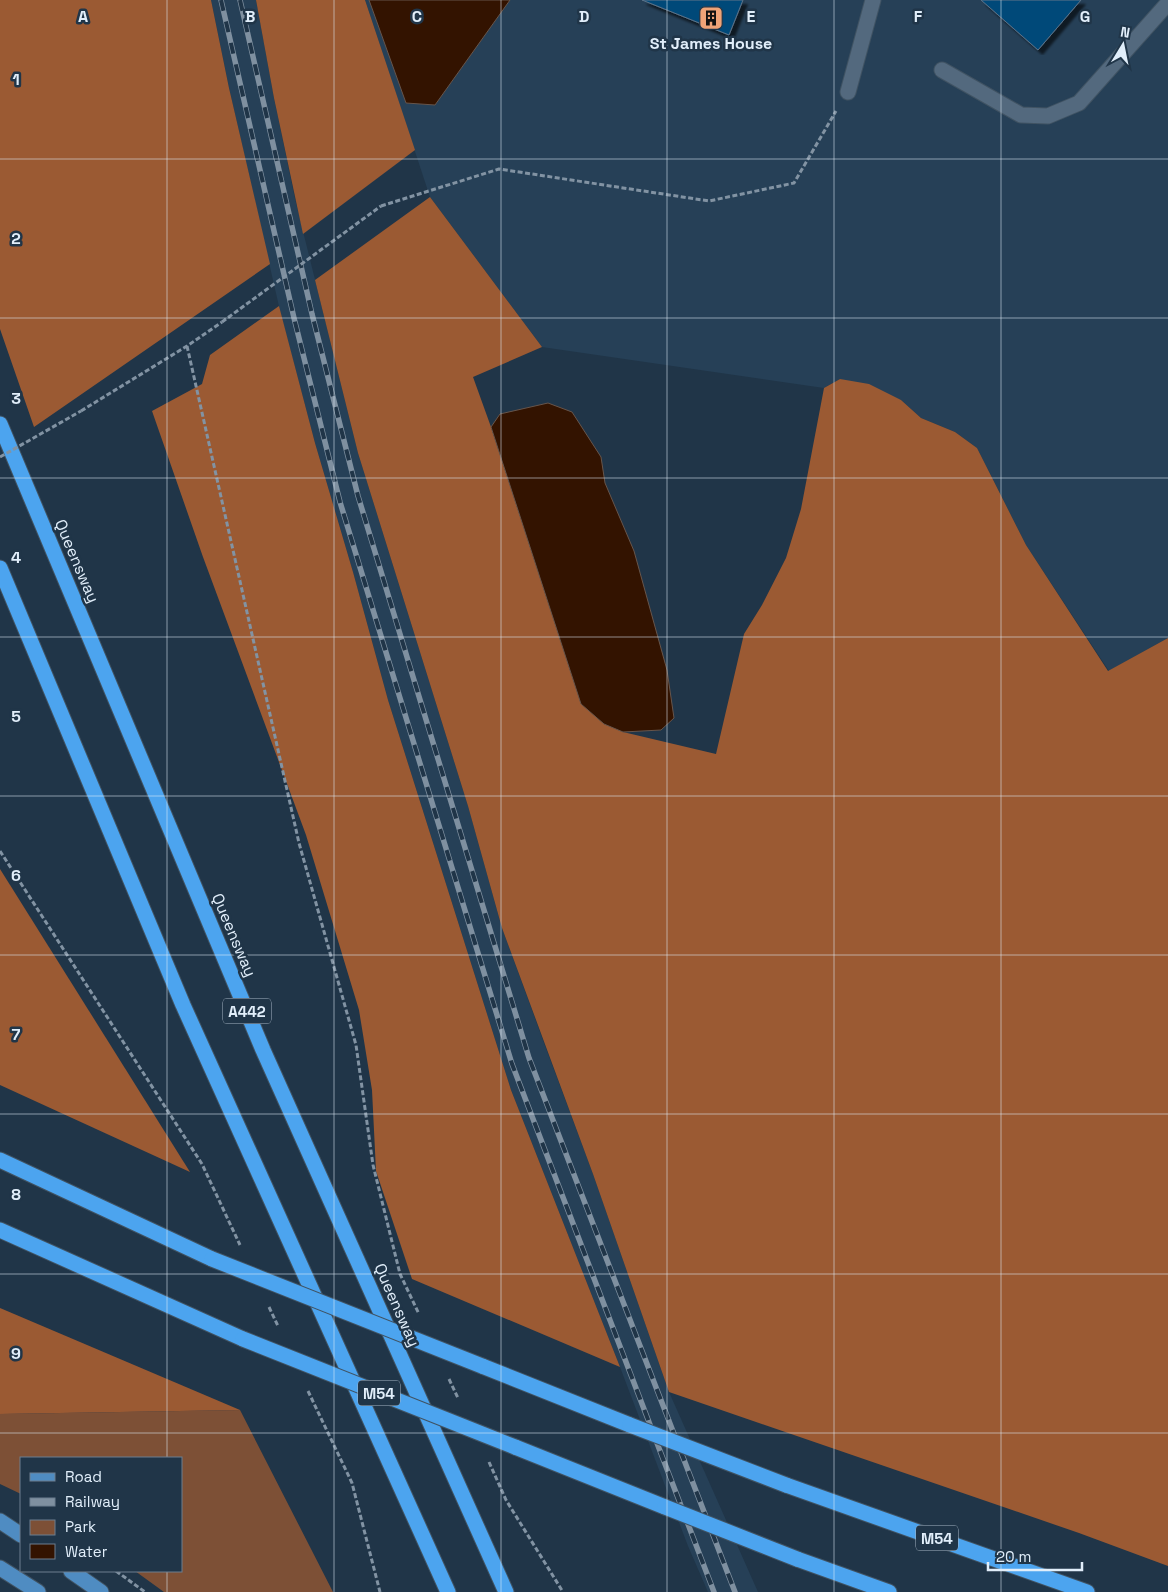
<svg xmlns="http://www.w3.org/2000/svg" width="1168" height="1592" font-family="'Space Grotesk',sans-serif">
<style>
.built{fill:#264057}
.green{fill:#7d5036}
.forest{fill:#9b5a33}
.water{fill:#331300;stroke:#67554b}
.building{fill:#044979;stroke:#5d7489;filter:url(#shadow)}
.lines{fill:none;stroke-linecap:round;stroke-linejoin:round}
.minor-casing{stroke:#405363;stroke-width:17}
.major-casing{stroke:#405363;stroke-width:17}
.highway-casing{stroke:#405363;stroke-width:17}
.path{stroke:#8293a3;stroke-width:3;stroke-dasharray:5 2.5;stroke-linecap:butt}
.minor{stroke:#53697e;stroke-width:15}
.major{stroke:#4f8cc2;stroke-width:15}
.highway{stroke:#4ca4ef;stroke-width:15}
.rail-casing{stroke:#7f90a0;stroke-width:5.5}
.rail{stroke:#203548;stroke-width:4;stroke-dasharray:11;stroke-linecap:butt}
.highway-bridge-casing{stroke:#405363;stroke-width:17;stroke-linecap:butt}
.path-bridge{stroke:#8293a3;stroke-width:3;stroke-dasharray:5 2.5;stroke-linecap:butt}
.highway-bridge{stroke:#4ca4ef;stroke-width:15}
.grid{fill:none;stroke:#e1eefa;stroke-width:1;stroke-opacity:0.55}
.labels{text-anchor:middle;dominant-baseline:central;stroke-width:5;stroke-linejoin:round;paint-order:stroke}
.shield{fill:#203548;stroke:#a7b6c5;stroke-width:1}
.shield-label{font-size:15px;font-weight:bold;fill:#e1eefa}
.poi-label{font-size:16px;font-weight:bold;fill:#e1eefa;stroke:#203548}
.street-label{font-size:16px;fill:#e1eefa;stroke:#203548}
.grid-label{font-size:16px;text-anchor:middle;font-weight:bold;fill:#e1eefa;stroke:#203548;stroke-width:5;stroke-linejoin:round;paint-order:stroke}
</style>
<defs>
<filter id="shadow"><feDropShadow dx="4.5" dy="4.5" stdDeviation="1" flood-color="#0009"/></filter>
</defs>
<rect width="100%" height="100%" fill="#203548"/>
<!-- built -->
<g class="built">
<polygon points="211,0 256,0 274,98 295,199 358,453 468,806 502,928 544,1043 593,1174 669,1392 758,1592 708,1592 688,1546 620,1367 511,1090 388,700 353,572 315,443 281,315 229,88"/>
<polygon points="365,0 369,0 406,103 435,105 510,0 1168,0 1168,638 1109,671 1026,545 977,448 955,432 921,418 901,400 840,379 824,388 542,347 430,197"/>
</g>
<!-- green -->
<polygon class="green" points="240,1410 333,1592 164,1592 135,1571 181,1571 181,1458 21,1458 21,1494 0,1484 0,1414"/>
<!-- forest -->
<g class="forest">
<polygon points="0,0 211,0 229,88 270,264 34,427 0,329"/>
<polygon points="256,0 365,0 415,150 303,234 274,98"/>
<polygon points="430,197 542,347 473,377 491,427 581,703 623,732 716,754 744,634 762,605 786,558 801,509 824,388 840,379 869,384 901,400 921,418 955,432 977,448 1026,545 1108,671 1168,638 1168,1566 1079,1533 669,1392 593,1174 502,928 468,806 358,453 315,280"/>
<polygon points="279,306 315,443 353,572 388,700 511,1090 620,1367 412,1279 376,1171 372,1090 359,1010 306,835 203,557 152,411 202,384 210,355"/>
<polygon points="0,869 190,1172 0,1085"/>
<polygon points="0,1308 240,1410 0,1414"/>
</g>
<!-- water -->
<g class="water">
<polygon points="369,0 510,0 435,105 406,103"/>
<polygon points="548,403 572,412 601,457 605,483 634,551 667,670 674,718 661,730 623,732 604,724 581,704 491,427 500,414"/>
</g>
<!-- building -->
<g class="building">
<polygon points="642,0 743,0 729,35"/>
<polygon points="981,0 1081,0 1038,50"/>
</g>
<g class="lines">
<!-- minor casing -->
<g class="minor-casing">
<g id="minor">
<polyline points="942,70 1021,115 1048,116 1079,103 1168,3"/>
<polyline points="848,92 873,0"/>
</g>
</g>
<!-- major casing -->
<g class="major-casing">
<g id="major">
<polyline points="0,1521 21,1535"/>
<polyline points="0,1568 38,1592"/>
<polyline points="71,1571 101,1592"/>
</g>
</g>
<!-- highway casing -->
<g class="highway-casing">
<g id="highway">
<polyline points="0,424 263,1050 506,1592"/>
<polyline points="0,568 183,1005 448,1592"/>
<polyline points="0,1160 212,1259"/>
<polyline points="0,1230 243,1339"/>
<polyline points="482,1366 630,1425"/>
<polyline points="515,1447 665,1507"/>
<polyline points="786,1485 1087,1592"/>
<polyline points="797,1559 889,1592"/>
</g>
</g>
<!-- path -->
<g class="path">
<polyline points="381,206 499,169 709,201 794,183 836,111"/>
<polyline points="187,346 299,843 356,1045 373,1165 400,1274 419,1314"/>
<polyline points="81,411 187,346 222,322"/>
<polyline points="0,851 202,1164 240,1245"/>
<polyline points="269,1307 278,1326"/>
<polyline points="449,1379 458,1398"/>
<polyline points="308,1391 352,1483 380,1592"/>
<polyline points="489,1462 506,1500 563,1592"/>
<polyline points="116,1571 145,1592"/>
</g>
<!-- minor -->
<use href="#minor" class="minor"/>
<!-- major -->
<use href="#major" class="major"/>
<!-- highway -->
<use href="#highway" class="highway"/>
<!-- rail casing -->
<g class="rail-casing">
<g id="rail">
<polyline points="221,0 294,318 340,502 512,1064 714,1592"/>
<polyline points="240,0 312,314 358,496 529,1058 735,1592"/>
</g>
</g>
<!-- rail -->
<use href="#rail" class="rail"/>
<!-- highway-bridge casing -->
<g class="highway-bridge-casing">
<g id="highway-bridge">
<polyline points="212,1259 482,1366"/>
<polyline points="243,1339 515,1447"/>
<polyline points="630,1425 786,1485"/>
<polyline points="665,1507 797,1559"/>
</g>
</g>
<!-- path-bridge -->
<g class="path-bridge">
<polyline points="222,322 381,206"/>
<polyline points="0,457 81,411"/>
</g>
<!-- highway-bridge -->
<use href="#highway-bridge" class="highway-bridge"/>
</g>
<!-- grid -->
<path class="grid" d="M167 0V1458M334 0V1592M501 0V1592M667 0V1592M834 0V1592M1001 0V1592M0 159H1168M0 318H1168M0 478H1168M0 637H1168M0 796H1168M0 955H1168M0 1114H1168M0 1274H1168M0 1433H1168M167 1571V1592"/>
<!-- icons -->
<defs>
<g id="building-square" transform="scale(1.25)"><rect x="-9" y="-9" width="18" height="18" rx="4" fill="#efa377" stroke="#203548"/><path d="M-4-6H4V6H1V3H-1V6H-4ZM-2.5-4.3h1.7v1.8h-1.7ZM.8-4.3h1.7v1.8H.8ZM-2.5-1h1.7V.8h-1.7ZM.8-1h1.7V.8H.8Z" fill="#111"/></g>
</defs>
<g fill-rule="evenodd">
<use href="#building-square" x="711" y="18"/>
</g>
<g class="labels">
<!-- shield labels -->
<g class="shield">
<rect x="223" y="998.5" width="48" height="25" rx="4"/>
<rect x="358" y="1380.5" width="42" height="25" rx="4"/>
<rect x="916" y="1525.5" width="42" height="25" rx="4"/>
</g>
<g class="shield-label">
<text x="247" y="1011">A442</text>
<text x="379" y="1393">M54</text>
<text x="937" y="1538">M54</text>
</g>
<!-- poi labels -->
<g class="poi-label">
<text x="711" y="43">St James House</text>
</g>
<!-- street labels -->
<g class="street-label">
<text transform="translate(77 561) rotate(67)">Queensway</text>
<text transform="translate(234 935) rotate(67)">Queensway</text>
<text transform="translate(397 1305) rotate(66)">Queensway</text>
</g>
</g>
<g class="grid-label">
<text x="83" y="22">A</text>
<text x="250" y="22">B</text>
<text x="417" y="22">C</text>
<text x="584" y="22">D</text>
<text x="751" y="22">E</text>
<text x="918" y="22">F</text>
<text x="1085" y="22">G</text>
<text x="16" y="85">1</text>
<text x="16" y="244">2</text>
<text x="16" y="404">3</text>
<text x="16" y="563">4</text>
<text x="16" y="722">5</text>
<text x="16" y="881">6</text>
<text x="16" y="1040">7</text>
<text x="16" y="1200">8</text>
<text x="16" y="1359">9</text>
</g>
<!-- legend -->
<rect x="20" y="1457" width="162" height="115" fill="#203548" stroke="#6d7f8f"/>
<rect x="30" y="1473" width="25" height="8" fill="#4f8cc2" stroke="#6d7f8f"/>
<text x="65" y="1482" font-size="15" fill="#e1eefa">Road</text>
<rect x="30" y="1498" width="25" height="8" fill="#7f90a0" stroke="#6d7f8f"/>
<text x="65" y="1507" font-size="15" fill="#e1eefa">Railway</text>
<rect x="30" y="1520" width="25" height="15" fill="#7d5036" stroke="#6d7f8f"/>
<text x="65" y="1532" font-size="15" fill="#e1eefa">Park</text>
<rect x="30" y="1544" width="25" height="15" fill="#331300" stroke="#6d7f8f"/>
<text x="65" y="1557" font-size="15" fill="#e1eefa">Water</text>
<!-- north arrow -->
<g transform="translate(1123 45) rotate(10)" stroke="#203548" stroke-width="4" paint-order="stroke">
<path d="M0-4L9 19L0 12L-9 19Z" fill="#e1eefa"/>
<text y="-8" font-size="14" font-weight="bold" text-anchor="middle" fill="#e1eefa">N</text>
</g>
<!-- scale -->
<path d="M988 1562v8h94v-8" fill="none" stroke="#e1eefa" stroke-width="2.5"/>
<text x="996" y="1562" font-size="15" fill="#e1eefa" stroke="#203548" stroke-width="4" paint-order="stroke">20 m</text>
</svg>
